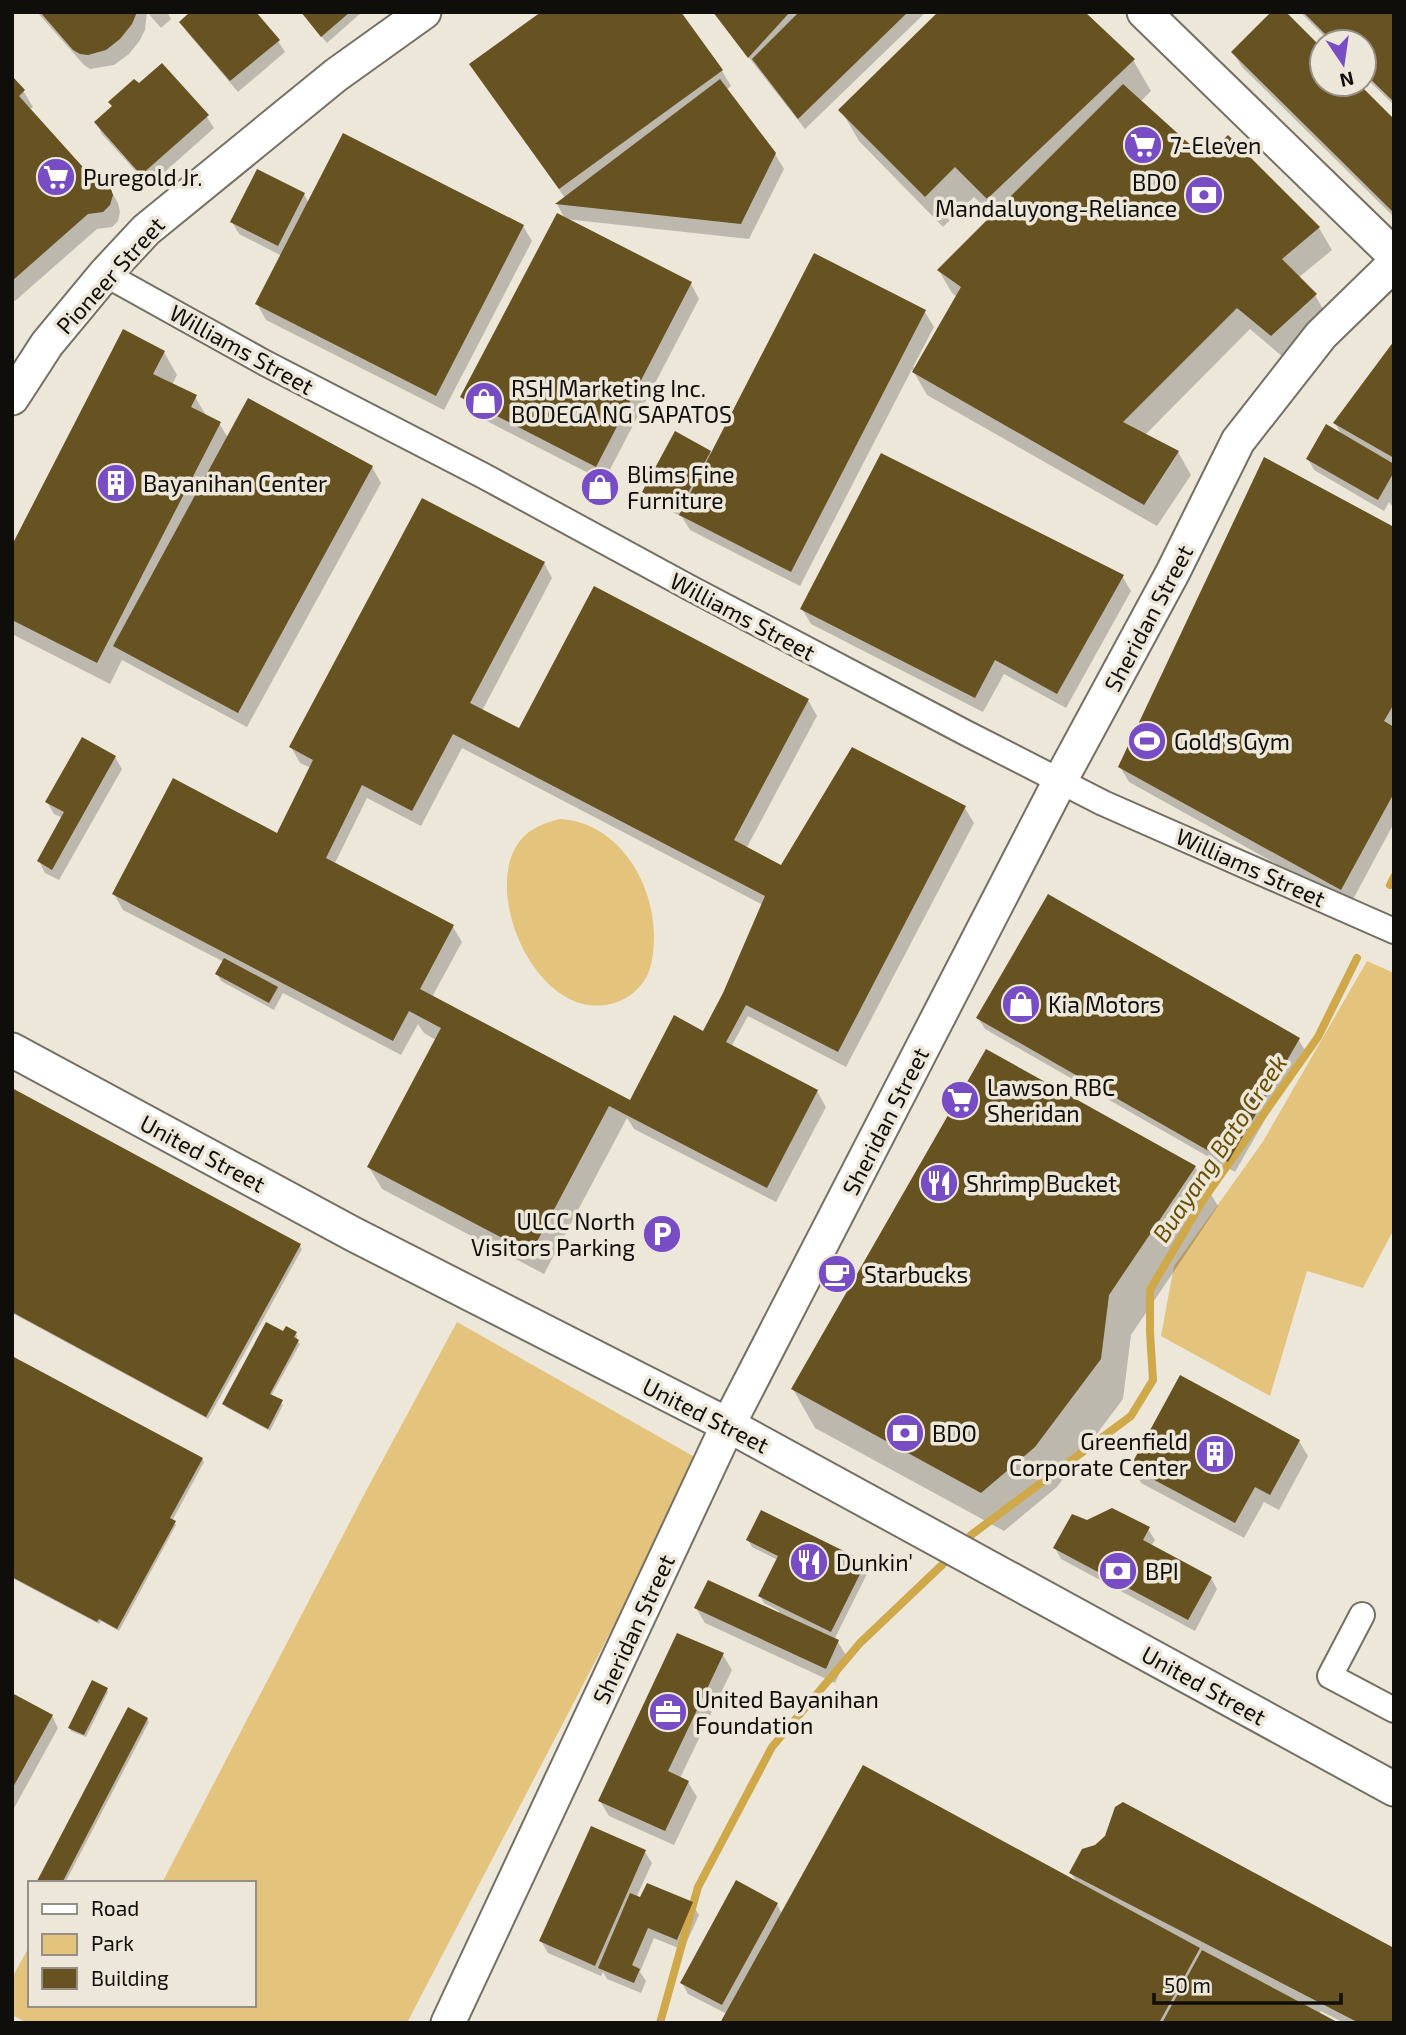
<svg xmlns="http://www.w3.org/2000/svg" width="1406" height="2035" font-family="'Exo 2',sans-serif">
<style>
.green{fill:#e4c47d}
.shadow{fill:#0003;fill-rule:evenodd}
.lines{fill:none;stroke-linecap:round;stroke-linejoin:round}
.stream{stroke:#cfa84a;stroke-width:8}
.building{fill:#675221;fill-rule:evenodd}
.street-casing{stroke:#757064;stroke-width:28}
.secondary-casing{stroke:#757064;stroke-width:37}
.street{stroke:#fff;stroke-width:24}
.secondary{stroke:#fff;stroke-width:33}
.labels{text-anchor:middle;dominant-baseline:central;stroke-width:7;stroke-linejoin:round;paint-order:stroke}
.poi-label{font-size:23px;fill:#100e0a;stroke:#ede7da;text-anchor:start}
.street-label{font-size:23px;fill:#100e0a;stroke:#ede7da}
.water-label{font-size:24px;font-style:italic;fill:#684e00;stroke:#ede7da}
</style>
<rect width="100%" height="100%" fill="#ede7da"/>
<!-- green -->
<g class="green">
<path d="M560 819C619 822 656 885 654 940 653 957 652 972 641 985 633 995 621 1002 610 1004 538 1021 481 894 519 842 529 828 545 823 560 819Z"/>
<polygon points="1367,961 1394,973 1394,1229 1363,1288 1307,1271 1270,1396 1161,1336 1174,1266 1262,1143"/>
<polygon points="457,1322 700,1460 407,2023 27,2023 12,2015 12,1978 30,1945 30,2005 254,2005 254,1883 162,1883 366,1491"/>
</g>
<!-- shadow -->
<g class="shadow">
<polygon points="37,12 147,12 145,30 140,40 129,54 114,65 90,69 84,65"/>
<polygon points="147,12 167,12 171,19 161,28"/>
<polygon points="301,12 362,12 327,43"/>
<polygon points="679,12 722,71 731,86 726,90 775,154 784,169 749,239 565,219 557,204 565,198 471,65"/>
<polygon points="713,12 926,12 805,129"/>
<polygon points="1300,12 1394,12 1394,105 1364,76 1364,42 1330,42"/>
<polygon points="182,22 278,41 285,52 238,92 188,33"/>
<polygon points="1322,50 1322,84 1356,84 1394,121 1394,217 1242,67 1233,52"/>
<polygon points="1133,60 1151,91 1140,102 1205,160 1319,228 1332,250 1298,278 1315,295 1328,318 1284,358 1250,329 1145,435 1178,452 1191,475 1157,526 927,395 912,369 800,586 690,530 682,517 648,499 644,492 710,452 712,455 925,312 934,327 913,367 916,369 957,297 952,293 939,271 993,216 974,197 943,227 859,141 841,110"/>
<polygon points="162,65 207,117 214,128 149,186 102,134 96,122"/>
<polygon points="12,78 24,92 33,107 29,110 89,177 109,187 118,203 120,212 118,221 112,227 97,229 15,301 12,298"/>
<polygon points="304,194 309,204 523,226 532,241 444,410 266,320 257,304 282,256 239,234 232,222"/>
<polygon points="691,284 699,299 604,481 471,413 462,397"/>
<polygon points="1394,344 1394,509 1389,502 1384,511 1314,470 1308,459 1342,436 1335,423"/>
<polygon points="164,352 177,375 172,385 195,397 207,417 219,423 228,438 372,467 381,483 247,727 122,660 110,684 12,634 12,549"/>
<polygon points="1394,529 1394,823 1350,905 1129,782 1120,767"/>
<path d="M544 563 552 578 482 711 520 730 808 700 817 716 746 849 782 867 965 808 974 823 846 1067 748 1016 731 1047 817 1091 826 1107 776 1202 634 1129 627 1118 544 1274 382 1189 369 1167 436 1040 424 1033 418 1024 401 1055 283 993 274 1010 221 981 217 974 224 962 123 910 114 894 278 835 311 768 300 763 291 747ZM462 748 763 905 725 994 704 1033 629 1101 432 997 462 942 453 927 334 865 367 798 421 826Z"/>
<polygon points="1122,576 1131,591 1066,708 1004,674 983,712 811,624 802,609"/>
<polygon points="115,757 122,769 59,880 45,873 39,861 63,818 54,814 47,802"/>
<polygon points="978,1018 1298,1039 1305,1050 1235,1172 985,1029"/>
<polygon points="987,1052 1195,1167 1218,1206 1131,1335 1123,1399 1057,1487 1004,1531 815,1428 793,1389"/>
<polygon points="12,1090 300,1246 302,1249 208,1419 12,1313"/>
<polygon points="296,1333 297,1336 296,1340 300,1344 271,1396 283,1405 270,1431 226,1407 224,1404"/>
<polygon points="12,1358 202,1459 204,1462 172,1521 176,1525 119,1631 101,1621 99,1624 12,1578"/>
<polygon points="1299,1441 1308,1456 1279,1510 1264,1502 1244,1538 1141,1483 1132,1467"/>
<polygon points="1087,1522 1148,1529 1155,1540 1151,1546 1211,1578 1217,1589 1195,1631 1061,1559 1055,1548"/>
<polygon points="748,1540 865,1563 869,1570 834,1640 838,1642 847,1657 835,1683 705,1623 696,1608 778,1614 779,1611 764,1603 760,1596 778,1560 752,1547"/>
<polygon points="723,1655 732,1670 680,1778 688,1782 697,1797 674,1845 609,1816 600,1801"/>
<polygon points="107,1689 108,1692 86,1737 71,1731 70,1728"/>
<polygon points="12,1695 52,1716 58,1728 12,1812"/>
<polygon points="147,1719 149,1722 65,1883 38,1883"/>
<polygon points="645,1852 652,1863 636,1898 692,1904 699,1915 683,1950 654,1938 640,1972 646,1981 641,1993 607,1979 603,1972 601,1976 548,1953 541,1941"/>
<polygon points="1071,1873 1394,2023 1344,2023 1321,2011 1319,2014 1335,2023 722,2023 727,2014 688,1994 682,1983 777,1904 782,1914 1077,1883"/>
</g>
<g class="lines">
<!-- stream -->
<g class="stream">
<polyline points="1390,885 1394,877"/>
<polyline points="971,1535 1131,1416 1153,1380 1150,1332 1150,1290 1203,1200 1318,1037 1357,958"/>
<polyline points="660,2023 698,1887 772,1747 860,1643 943,1564"/>
</g>
</g>
<!-- building -->
<g class="building">
<polygon points="40,12 137,12 132,24 120,39 106,50 88,55 80,54 73,50"/>
<polygon points="190,12 256,12 280,40 230,81 179,22"/>
<polygon points="301,12 350,12 321,37"/>
<polygon points="541,12 681,12 723,70 559,189 469,64"/>
<polygon points="713,12 790,12 748,58"/>
<polygon points="799,12 908,12 798,119 752,59"/>
<polygon points="938,12 1085,12 1135,59 987,199 955,167 925,197 838,110"/>
<polygon points="1271,12 1286,12 1322,48 1322,84 1359,84 1394,119 1394,213 1231,52"/>
<polygon points="1303,12 1394,12 1394,102 1364,73 1364,42 1333,42"/>
<polygon points="162,63 209,115 141,175 94,122 112,106 108,102 134,79 139,83"/>
<polygon points="12,76 25,90 19,96 90,175 104,178 110,186 113,195 110,205 103,212 88,214 12,281"/>
<polygon points="720,79 776,153 741,224 555,204"/>
<polygon points="1123,84 1205,158 1228,135 1320,227 1282,259 1317,294 1271,336 1237,308 1123,422 1179,451 1144,505 912,372 961,287 937,270"/>
<polygon points="343,133 524,225 436,396 255,304"/>
<polygon points="257,169 305,193 278,246 230,222"/>
<polygon points="557,213 692,282 596,467 460,397"/>
<polygon points="814,253 926,310 791,572 679,515"/>
<polygon points="123,329 165,351 153,374 197,395 191,407 221,422 97,663 12,620 12,545"/>
<polygon points="1394,341 1394,458 1333,423"/>
<polygon points="248,398 373,466 238,713 113,646"/>
<polygon points="1326,424 1394,464 1394,472 1378,500 1306,459"/>
<polygon points="675,431 711,451 678,511 642,492"/>
<polygon points="881,453 1124,575 1057,694 995,660 975,698 800,609"/>
<polygon points="1264,457 1394,527 1394,704 1384,721 1394,727 1394,793 1341,890 1118,767"/>
<path d="M422 498 545 562 470 703 519 728 594 586 809 699 734 840 781 865 852 747 966 806 838 1052 746 1005 726 1042 818 1090 767 1188 609 1106 531 1253 367 1167 441 1028 409 1011 393 1041 112 894 173 778 277 833 313 760 289 747ZM453 734 765 896 723 993 703 1031 674 1015 630 1100 420 989 454 925 326 858 362 785 412 811Z"/>
<polygon points="82,737 116,756 52,870 37,861 64,812 45,802"/>
<polygon points="1048,894 1300,1038 1228,1162 976,1018"/>
<polygon points="224,958 278,987 269,1003 215,974"/>
<polygon points="986,1049 1196,1166 1109,1295 1101,1359 1035,1447 981,1493 791,1389"/>
<polygon points="12,1088 301,1244 206,1417 12,1312"/>
<polygon points="266,1322 283,1331 286,1326 297,1332 294,1337 299,1340 270,1394 283,1400 268,1429 222,1404"/>
<polygon points="12,1356 203,1458 170,1518 176,1521 117,1629 99,1619 97,1622 12,1577"/>
<polygon points="1180,1375 1300,1440 1270,1495 1255,1487 1235,1523 1130,1467"/>
<polygon points="1112,1508 1150,1527 1143,1540 1212,1577 1188,1620 1053,1548 1072,1514 1087,1520"/>
<polygon points="761,1510 866,1562 831,1632 758,1596 778,1556 746,1540"/>
<polygon points="708,1580 839,1640 826,1669 694,1608"/>
<polygon points="677,1633 724,1653 668,1771 689,1781 665,1831 598,1801"/>
<polygon points="92,1680 108,1688 84,1735 68,1728"/>
<polygon points="12,1693 53,1715 12,1789"/>
<polygon points="128,1707 148,1718 62,1883 36,1883"/>
<polygon points="863,1765 1200,1948 1159,2023 720,2023"/>
<polygon points="1123,1802 1394,1948 1394,2023 1359,2023 1069,1873 1082,1849 1095,1845 1105,1836 1115,1807"/>
<polygon points="591,1826 646,1850 595,1966 539,1941"/>
<polygon points="736,1880 778,1903 722,2005 680,1983"/>
<polygon points="647,1883 693,1902 677,1940 648,1928 632,1965 640,1969 634,1983 598,1968 630,1893 640,1897"/>
<polygon points="1202,1950 1339,2023 1162,2023"/>
</g>
<g class="lines">
<!-- street casing -->
<g class="street-casing">
<g id="street">
<polyline points="105,274 265,363 482,475 692,589 966,733 1103,803 1394,931"/>
<polyline points="1362,1615 1330,1676 1394,1710"/>
</g>
</g>
<!-- secondary casing -->
<g class="secondary-casing">
<g id="secondary">
<polyline points="1144,12 1394,255"/>
<polyline points="12,398 47,344 105,274 146,230 336,75 424,12"/>
<polyline points="12,1050 353,1234 728,1425 1394,1789"/>
<polyline points="448,2023 728,1425 1060,781 1173,572 1238,441 1321,335 1394,264"/>
</g>
</g>
<!-- street -->
<use href="#street" class="street"/>
<!-- secondary -->
<use href="#secondary" class="secondary"/>
</g>
<!-- icons -->
<defs>
<g id="supermarket-disc" transform="scale(2.0125)"><circle r="9.5" fill="#774cc4" stroke="#ede7da"/><path d="M-6-5.5h2.5l.6 2H6L4.5 2H-2.5L-4.4-4H-6ZM-1.5 3.2a1.3 1.3 0 1 0 .1 0ZM3 3.2a1.3 1.3 0 1 0 .1 0Z" fill="#fff"/></g>
<g id="bank-disc" transform="scale(2.0125)"><circle r="9.5" fill="#774cc4" stroke="#ede7da"/><path d="M-6-4H6V4H-6ZM0-2.3a2.3 2.3 0 1 0 0 4.6a2.3 2.3 0 1 0 0-4.6Z" fill="#fff"/></g>
<g id="shop-disc" transform="scale(2.0125)"><circle r="9.5" fill="#774cc4" stroke="#ede7da"/><path d="M-5-2.5h2.3a2.7 3.5 0 0 1 5.4 0H5L5.5 6h-11ZM-1.5-2.5h3a1.5 2.3 0 0 0-3 0Z" fill="#fff"/></g>
<g id="building-disc" transform="scale(2.0125)"><circle r="9.5" fill="#774cc4" stroke="#ede7da"/><path d="M-4-6H4V6H1V3H-1V6H-4ZM-2.5-4.3h1.7v1.8h-1.7ZM.8-4.3h1.7v1.8H.8ZM-2.5-1h1.7V.8h-1.7ZM.8-1h1.7V.8H.8Z" fill="#fff"/></g>
<g id="stadium-disc" transform="scale(2.0125)"><circle r="9.5" fill="#774cc4" stroke="#ede7da"/><path d="M0-5a6.5 5 0 1 0 0 10a6.5 5 0 1 0 0-10ZM-3.5-1.8h7v3.6h-7Z" fill="#fff"/></g>
<g id="restaurant-disc" transform="scale(2.0125)"><circle r="9.5" fill="#774cc4" stroke="#ede7da"/><path d="M-5-6h1v4h1v-4h1v4h1v-4h1v5L-1.5 .5V6h-2V.5L-5-1ZM5-6V6H3V1.5H1.5Q1.5-4 5-6Z" fill="#fff"/></g>
<g id="parking-disc" transform="scale(2.0125)"><circle r="9.5" fill="#774cc4" stroke="#ede7da"/><path d="M-3.5-5.5H1a3.5 3.5 0 0 1 0 7H-1V5.5H-3.5ZM-1-3.4V-.6H.8a1.4 1.4 0 0 0 0-2.8Z" fill="#fff"/></g>
<g id="cafe-disc" transform="scale(2.0125)"><circle r="9.5" fill="#774cc4" stroke="#ede7da"/><path d="M-5.5-4.5H6V0H3Q3 3.5 0 3.5H-2.5Q-5.5 3.5-5.5 0ZM3-3.2v2h1.7v-2ZM-6 4.5H4V6H-6Z" fill="#fff"/></g>
<g id="office-disc" transform="scale(2.0125)"><circle r="9.5" fill="#774cc4" stroke="#ede7da"/><path d="M-6-3h4V-5.5h4V-3h4V5H-6ZM-1-4.5V-3h2v-1.5ZM-6 0V1H6V0Z" fill="#fff"/></g>
</defs>
<g fill-rule="evenodd">
<use href="#supermarket-disc" x="1143" y="145"/>
<use href="#supermarket-disc" x="56" y="177"/>
<use href="#bank-disc" x="1204" y="195"/>
<use href="#shop-disc" x="484" y="401"/>
<use href="#building-disc" x="116" y="483"/>
<use href="#shop-disc" x="600" y="487"/>
<use href="#stadium-disc" x="1147" y="741"/>
<use href="#shop-disc" x="1021" y="1004"/>
<use href="#supermarket-disc" x="960" y="1100"/>
<use href="#restaurant-disc" x="939" y="1183"/>
<use href="#parking-disc" x="662" y="1234"/>
<use href="#cafe-disc" x="837" y="1274"/>
<use href="#bank-disc" x="905" y="1433"/>
<use href="#building-disc" x="1215" y="1454"/>
<use href="#restaurant-disc" x="809" y="1562"/>
<use href="#bank-disc" x="1118" y="1571"/>
<use href="#office-disc" x="668" y="1712"/>
</g>
<g class="labels">
<!-- poi labels -->
<g class="poi-label">
<text x="1170" y="145">7-Eleven</text>
<text x="83" y="177">Puregold Jr.</text>
<text x="1177" y="182" text-anchor="end">BDO<tspan x="1177" dy="26">Mandaluyong-Reliance</tspan></text>
<text x="511" y="388">RSH Marketing Inc.<tspan x="511" dy="26">BODEGA NG SAPATOS</tspan></text>
<text x="627" y="474">Blims Fine<tspan x="627" dy="26">Furniture</tspan></text>
<text x="143" y="483">Bayanihan Center</text>
<text x="1174" y="741">Gold's Gym</text>
<text x="1048" y="1004">Kia Motors</text>
<text x="987" y="1087">Lawson RBC<tspan x="987" dy="26">Sheridan</tspan></text>
<text x="966" y="1183">Shrimp Bucket</text>
<text x="635" y="1221" text-anchor="end">ULCC North<tspan x="635" dy="26">Visitors Parking</tspan></text>
<text x="864" y="1274">Starbucks</text>
<text x="932" y="1433">BDO</text>
<text x="1188" y="1441" text-anchor="end">Greenfield<tspan x="1188" dy="26">Corporate Center</tspan></text>
<text x="836" y="1562">Dunkin'</text>
<text x="1145" y="1571">BPI</text>
<text x="695" y="1699">United Bayanihan<tspan x="695" dy="26">Foundation</tspan></text>
</g>
<!-- street labels -->
<g class="street-label">
<text transform="translate(110 275) rotate(-48)">Pioneer Street</text>
<text transform="translate(242 349) rotate(29)">Williams Street</text>
<text transform="translate(743 616) rotate(28)">Williams Street</text>
<text transform="translate(1148 618) rotate(-62)">Sheridan Street</text>
<text transform="translate(1251 867) rotate(24)">Williams Street</text>
<text transform="translate(885 1121) rotate(-63)">Sheridan Street</text>
<text transform="translate(203 1153) rotate(28)">United Street</text>
<text transform="translate(706 1415) rotate(27)">United Street</text>
<text transform="translate(633 1629) rotate(-65)">Sheridan Street</text>
<text transform="translate(1204 1685) rotate(29)">United Street</text>
</g>
<!-- water labels -->
<g class="water-label">
<text transform="translate(1219 1148) rotate(-56)">Buayang Bato Creek</text>
</g>
</g>
<!-- border -->
<rect width="1406" height="2035" fill="none" stroke="#100e0a" stroke-width="28"/>
<!-- legend -->
<rect x="28" y="1881" width="228" height="126" fill="#ede7da" stroke="#959087" stroke-width="2"/>
<rect x="42" y="1904" width="35" height="10" fill="#ffffff" stroke="#959087" stroke-width="2"/>
<text x="91" y="1916" font-size="21" fill="#100e0a">Road</text>
<rect x="42" y="1934" width="35" height="21" fill="#e4c47d" stroke="#959087" stroke-width="2"/>
<text x="91" y="1951" font-size="21" fill="#100e0a">Park</text>
<rect x="42" y="1968" width="35" height="21" fill="#675221" stroke="#959087" stroke-width="2"/>
<text x="91" y="1986" font-size="21" fill="#100e0a">Building</text>
<!-- north arrow -->
<g transform="translate(1343 63) rotate(167)"><circle r="33" fill="#ede7da" stroke="#959087" stroke-width="2"/>
<path d="M0-5L12 26L0 18L-12 26Z" fill="#774cc4"/>
<text y="-10" font-size="19" font-weight="bold" text-anchor="middle" fill="#100e0a">N</text>
</g>
<!-- scale -->
<path d="M1154 1993v10h187v-10" fill="none" stroke="#100e0a" stroke-width="3.5"/>
<text x="1164" y="1993" font-size="21" fill="#100e0a" stroke="#ede7da" stroke-width="5" paint-order="stroke">50 m</text>
</svg>
